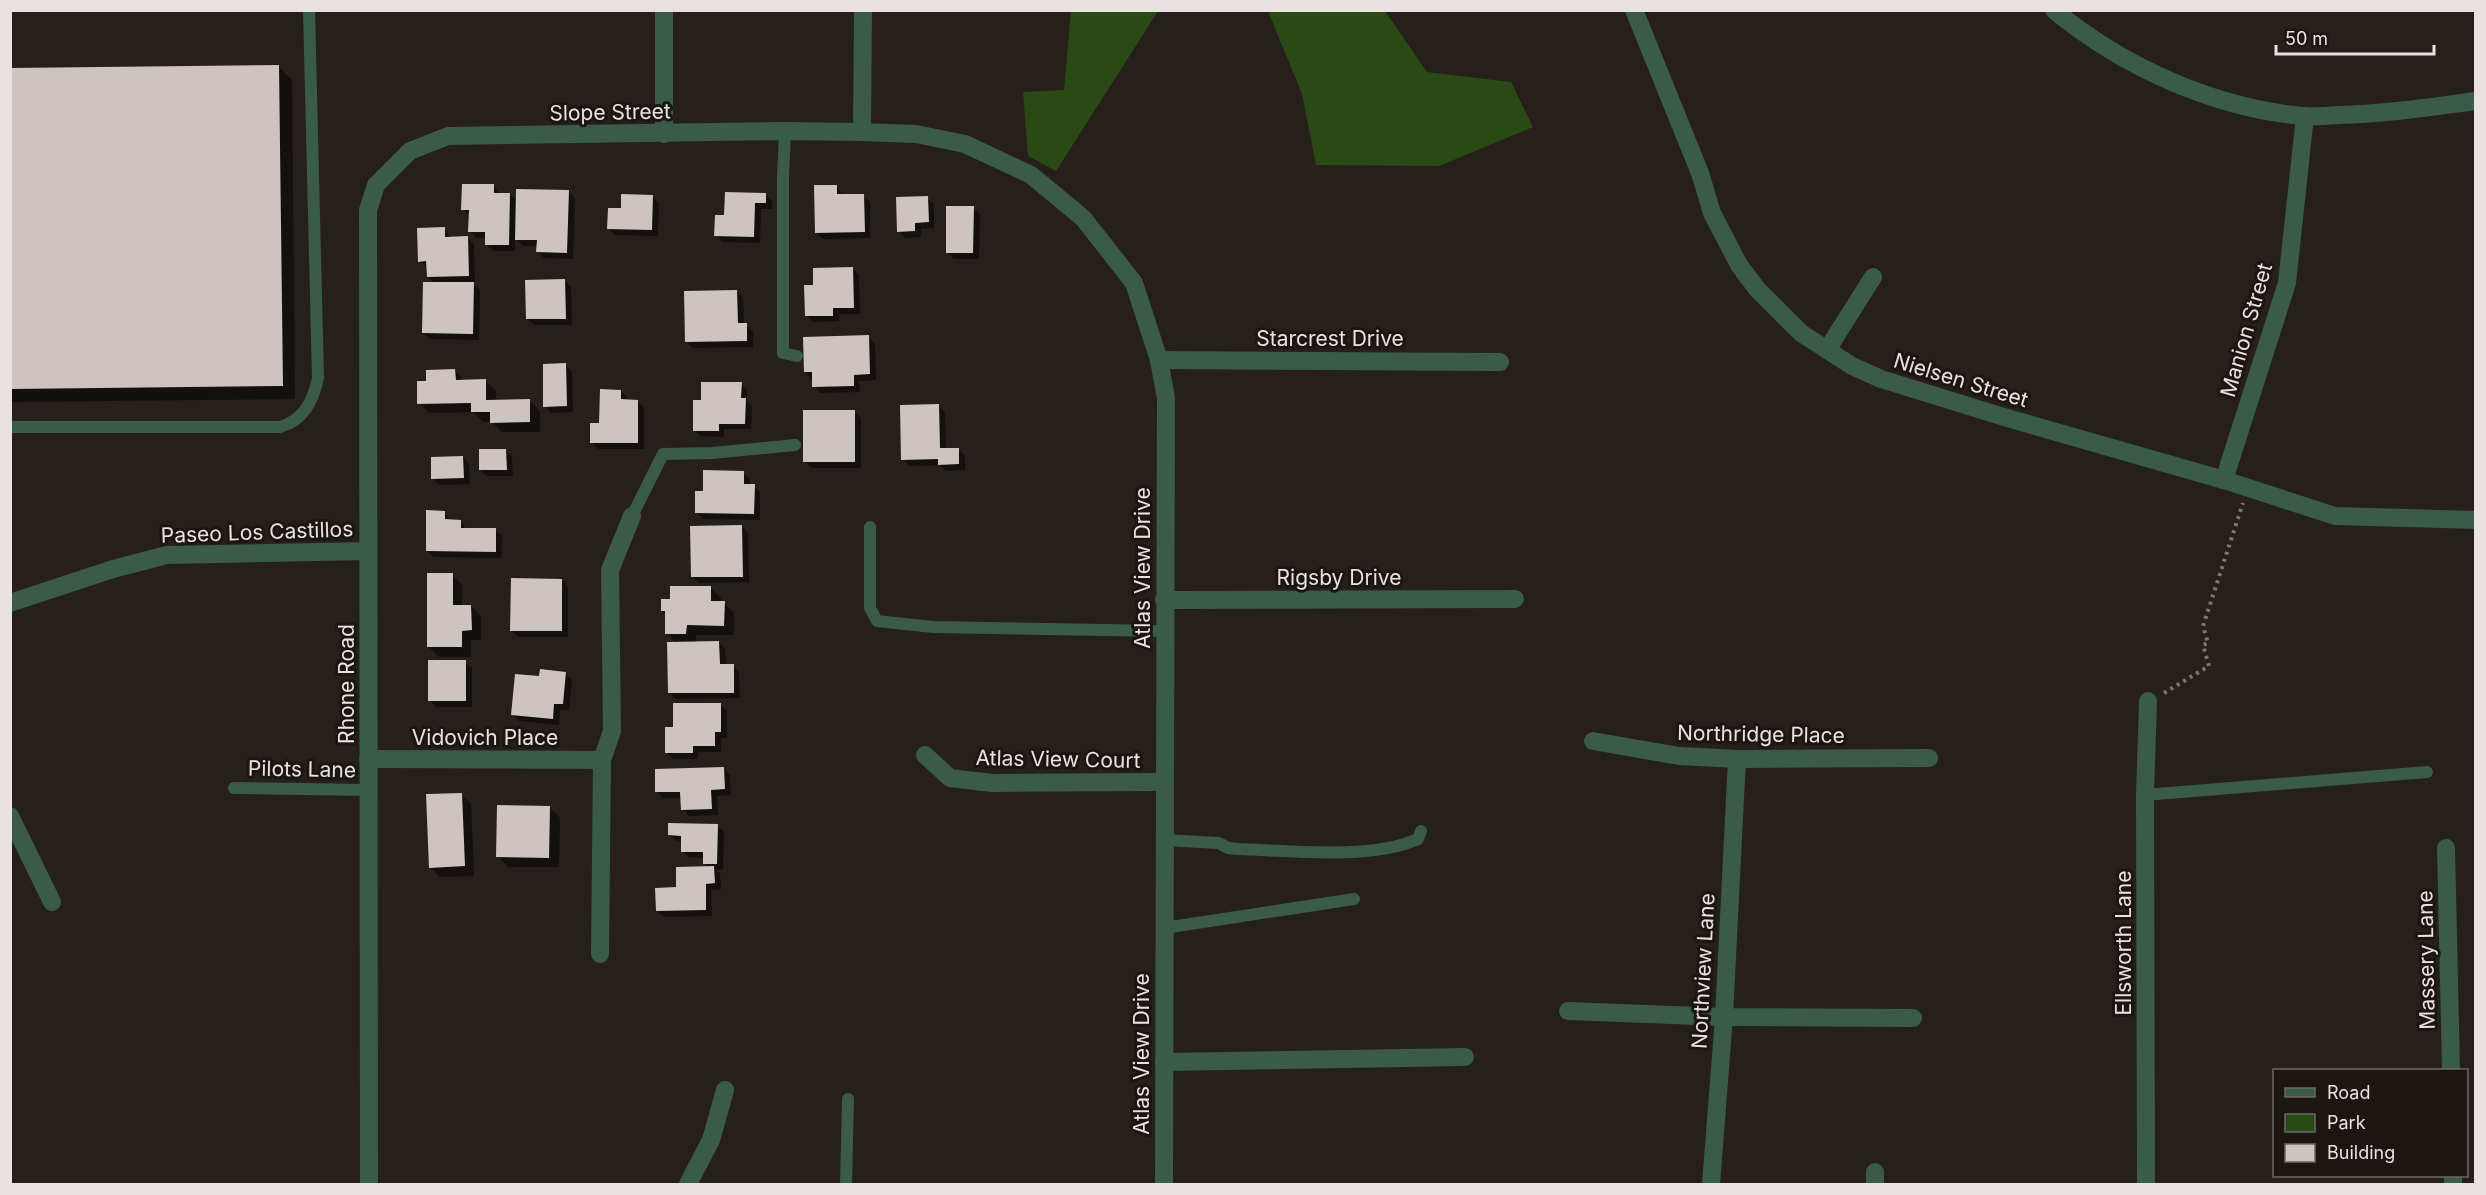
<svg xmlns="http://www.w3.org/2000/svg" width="2486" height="1195" font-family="Inter,sans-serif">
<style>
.green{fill:#294a14}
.shadow{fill:#0007}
.building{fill:#cdc4bf}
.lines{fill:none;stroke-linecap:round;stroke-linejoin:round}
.path{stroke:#7c7673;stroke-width:4;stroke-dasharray:3 4.5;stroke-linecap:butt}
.lane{stroke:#3a5b47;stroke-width:12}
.street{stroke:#3a5b47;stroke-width:18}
.labels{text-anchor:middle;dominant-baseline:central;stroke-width:6;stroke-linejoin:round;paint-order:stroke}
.street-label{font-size:21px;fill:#e8e3e1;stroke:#1c1612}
</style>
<rect width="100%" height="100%" fill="#261f1b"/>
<!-- green -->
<g class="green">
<polygon points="1071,11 1158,11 1056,171 1028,156 1023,92 1064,90"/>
<polygon points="1268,11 1385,11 1427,72 1511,82 1533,127 1439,166 1316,165 1302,94"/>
</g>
<!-- shadow -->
<g class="shadow">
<polygon points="278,66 292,80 295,399 10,402 10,69"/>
<polygon points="493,186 500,194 510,194 518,202 568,191 575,198 573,259 544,258 538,252 538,246 523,246 515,238 515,251 493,251 486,244 486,238 476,238 470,231 469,216 463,209"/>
<polygon points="836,186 843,196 863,196 870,202 870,238 823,239 816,233"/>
<polygon points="765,194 772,201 772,209 761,209 760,243 722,242 716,235 726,217"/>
<polygon points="652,196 659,203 658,236 615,235 609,229 623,209"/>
<polygon points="927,198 934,204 934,228 921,229 921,237 905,238 899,231"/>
<polygon points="973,208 980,214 979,259 954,259 947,252"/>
<polygon points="444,229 451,238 467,237 474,244 475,282 471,282 480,290 479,340 430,339 423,333 435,283 428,277 428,268 420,261"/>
<polygon points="853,269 859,275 860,314 839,314 839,321 813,322 806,315 814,287"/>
<polygon points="565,281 571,287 572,325 534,325 527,319"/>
<polygon points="737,292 743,298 744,324 753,331 753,347 693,348 686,342"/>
<polygon points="869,337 875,344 876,380 859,381 860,392 820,393 806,371"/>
<polygon points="566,365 572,371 573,412 551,413 545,406"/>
<polygon points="455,371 465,381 485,381 496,391 496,401 529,401 540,411 540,432 502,432 492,422 483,422 473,412 429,413 419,403 428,382"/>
<polygon points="741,384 747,390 747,401 752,406 751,429 724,429 724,437 701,436 694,430 702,402"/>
<polygon points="621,391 627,398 627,401 638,401 644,408 644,449 598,449 592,442"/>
<polygon points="939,406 945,412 946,449 958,449 965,456 965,470 946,471 940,465 909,466 903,459"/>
<polygon points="854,412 861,418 861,468 811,468 805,462"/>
<polygon points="506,451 512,457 513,476 487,476 480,470"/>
<polygon points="463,457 469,464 470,484 439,485 433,479"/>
<polygon points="743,473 750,479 750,486 754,486 760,492 760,520 703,519 696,513"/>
<polygon points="444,512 451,521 460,521 467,530 495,530 502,536 501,558 434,557 427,551"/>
<polygon points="742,526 748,533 749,582 699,583 693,577"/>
<polygon points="452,575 462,585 462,606 471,606 481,616 481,640 471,640 471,657 439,657 429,647"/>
<polygon points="562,580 568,587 568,637 518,637 511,630"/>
<polygon points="711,588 721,598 721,603 724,603 734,613 734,635 696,635 696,643 719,642 725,649 726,665 733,665 739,672 740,698 676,699 669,693 676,643 667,633 667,616 662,611 672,600"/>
<polygon points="465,662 472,668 472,707 436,707 430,701"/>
<polygon points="565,673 572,680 569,710 560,710 559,725 519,721 513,715 541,678"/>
<polygon points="720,705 727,711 727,738 721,738 721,752 698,752 698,759 673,759 666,752"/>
<polygon points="724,769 730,775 731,795 717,796 718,815 689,816 682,809 682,798 663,798 657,792"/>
<polygon points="461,794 471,804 474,876 440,877 430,867"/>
<polygon points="550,808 560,818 559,867 508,867 498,856"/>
<polygon points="717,825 724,832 723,870 716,870 720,874 721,889 711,890 712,916 664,917 657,911 678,889 709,868 704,863 704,858 689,857 682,851 682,842 676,841 670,835"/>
</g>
<!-- building -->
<g class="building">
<polygon points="279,65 283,386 10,389 10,68"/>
<polygon points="462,184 494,184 494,193 510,193 509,245 485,245 485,232 468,232 469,210 461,210"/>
<polygon points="814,185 837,185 837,194 864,194 865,232 815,233"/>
<polygon points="516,189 569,190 567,253 536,252 537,240 515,240"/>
<polygon points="725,192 766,193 766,203 755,203 754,237 714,236 715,215 724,215"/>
<polygon points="621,194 653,195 652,230 607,229 608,208 621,208"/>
<polygon points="928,196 929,222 915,223 915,231 897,232 896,197"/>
<polygon points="946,206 974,206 973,253 946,253"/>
<polygon points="445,227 445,237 468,236 469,276 427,277 426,261 418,262 417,228"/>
<polygon points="853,267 854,308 833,308 833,316 805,316 804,285 813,285 813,268"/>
<polygon points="565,279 566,319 526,319 525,280"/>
<polygon points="423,282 474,282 473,334 422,333"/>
<polygon points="737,290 738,323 747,323 747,341 685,342 684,291"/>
<polygon points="869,335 870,374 854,375 854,386 812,387 812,372 804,372 803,337"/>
<polygon points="566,363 567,406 543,407 543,364"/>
<polygon points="455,369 456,380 486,379 486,400 530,399 530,422 490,423 490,412 471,412 471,403 417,404 417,381 426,381 426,370"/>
<polygon points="701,382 742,382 741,398 746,398 745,424 719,424 719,431 693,431 693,400 701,400"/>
<polygon points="600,389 621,390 621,399 638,400 638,443 590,443 590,423 599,423"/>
<polygon points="939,404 940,448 959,448 959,464 938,465 938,459 901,460 900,405"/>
<rect x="803" y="410" width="52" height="52"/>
<polygon points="479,449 506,449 507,470 479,470"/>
<polygon points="463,456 464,478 431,479 431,457"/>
<polygon points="703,470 744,471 744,484 755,484 754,514 695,513 695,491 703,491"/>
<polygon points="426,510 445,511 445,519 461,520 461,528 496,528 496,552 426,551"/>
<polygon points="742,525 743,577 691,577 690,526"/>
<polygon points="427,573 453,573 453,605 471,605 472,630 462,631 462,647 427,647"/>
<polygon points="511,578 562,579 562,631 510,631"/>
<polygon points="670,586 711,586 711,601 725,601 724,626 687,625 686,634 665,634 665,611 661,611 661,599 670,599"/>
<polygon points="719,641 720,664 734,664 734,693 668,693 667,642"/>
<rect x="428" y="660" width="38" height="41"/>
<polygon points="540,669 566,672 563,704 554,704 553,719 511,715 515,674 539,676"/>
<polygon points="673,703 721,703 721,732 715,732 715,746 693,746 693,753 665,753 665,727 673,727"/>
<polygon points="724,767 725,789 711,790 712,809 681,810 680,792 655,792 655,769"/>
<polygon points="462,793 465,866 429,868 426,794"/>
<polygon points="497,805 550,806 549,858 496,857"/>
<polygon points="668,823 718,824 717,864 703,864 703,852 681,852 681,836 668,835"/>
<polygon points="714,866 715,883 706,884 706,910 656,911 655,888 676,887 676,867"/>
</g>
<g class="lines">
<!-- path -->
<polyline class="path" points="2164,693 2209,666 2203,645 2208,643 2203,626 2243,503"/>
<!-- lane -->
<g class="lane">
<polyline points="785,131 783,178 783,353 797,356"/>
<path d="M10 427H280C304 420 313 401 318 378L309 10"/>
<polyline points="632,516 663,454 712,453 795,445"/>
<polyline points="870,527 870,608 877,621 933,627 1164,631"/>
<polyline points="234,788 368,790"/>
<polyline points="2145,795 2427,772"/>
<path d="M1164 840 1219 843 1228 848 1239 849C1290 851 1372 860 1418 839L1421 831"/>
<polyline points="1164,928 1354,899"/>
<polyline points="846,1184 848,1099"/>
</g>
<!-- street -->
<g class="street">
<polyline points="664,10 664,134"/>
<polyline points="1634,10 1700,173 1712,213 1739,265 1757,289 1801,333 1852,366 1881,379 2004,417 2224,480 2335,516 2476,520"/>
<path d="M2054 10C2123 67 2214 108 2303 116 2315 117 2327 116 2339 115 2385 114 2430 107 2476 101"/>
<polyline points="862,132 863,10"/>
<polyline points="1827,350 1873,277"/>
<polyline points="1159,360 1500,362"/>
<polyline points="2224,480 2287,283 2305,116"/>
<polyline points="1164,600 1515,599"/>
<polyline points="10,603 113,569 167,555 368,551"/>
<polyline points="1593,741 1679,756 1737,759 1929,758"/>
<polyline points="925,755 950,778 992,783 1164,782"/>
<polyline points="368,759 602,760"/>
<polyline points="10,816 52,902"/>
<polyline points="2446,848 2451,1070"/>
<polyline points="600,954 602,760 612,731 610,570 632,516"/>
<polyline points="1568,1011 1724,1017 1913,1018"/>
<polyline points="1164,1062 1465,1057"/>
<polyline points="1875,1172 1875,1184"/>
<polyline points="2453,1176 2453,1184"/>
<polyline points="369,1184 368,210 376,185 410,151 448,136 785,131 862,132 916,134 965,144 1031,175 1083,218 1134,283 1159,360 1166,398 1164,1184"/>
<polyline points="688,1184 711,1140 725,1090"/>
<polyline points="1711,1184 1724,1017 1737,759"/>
<polyline points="2146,1184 2145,795 2148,701"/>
</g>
</g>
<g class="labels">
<!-- street labels -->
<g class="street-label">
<text transform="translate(610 112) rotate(-1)">Slope Street</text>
<text transform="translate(2246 330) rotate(-74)">Manion Street</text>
<text x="1330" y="338">Starcrest Drive</text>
<text transform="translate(1961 380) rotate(17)">Nielsen Street</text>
<text transform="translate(257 532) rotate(-2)">Paseo Los Castillos</text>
<text transform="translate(1142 568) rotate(-90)">Atlas View Drive</text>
<text x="1339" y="577">Rigsby Drive</text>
<text transform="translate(346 684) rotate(-90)">Rhone Road</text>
<text transform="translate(1761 734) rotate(1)">Northridge Place</text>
<text x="485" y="737">Vidovich Place</text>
<text transform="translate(1058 759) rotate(1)">Atlas View Court</text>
<text transform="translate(302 769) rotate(1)">Pilots Lane</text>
<text transform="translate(2123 943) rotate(-90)">Ellsworth Lane</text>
<text transform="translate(2426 960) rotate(-91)">Massery Lane</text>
<text transform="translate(1703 971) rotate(-87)">Northview Lane</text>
<text transform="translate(1141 1054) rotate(-90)">Atlas View Drive</text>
</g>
</g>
<!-- border -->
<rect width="2486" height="1195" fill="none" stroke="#e8e3e1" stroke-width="24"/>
<!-- legend -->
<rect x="2273" y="1069" width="195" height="108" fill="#1c1612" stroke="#6e6865" stroke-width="1.5"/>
<rect x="2285" y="1088" width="30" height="9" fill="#3a5b47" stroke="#6e6865" stroke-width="1.5"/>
<text x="2327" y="1099" font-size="18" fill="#e8e3e1">Road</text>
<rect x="2285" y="1114" width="30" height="18" fill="#294a14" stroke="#6e6865" stroke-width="1.5"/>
<text x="2327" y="1129" font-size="18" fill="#e8e3e1">Park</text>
<rect x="2285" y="1144" width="30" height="18" fill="#cdc4bf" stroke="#6e6865" stroke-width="1.5"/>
<text x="2327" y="1159" font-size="18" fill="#e8e3e1">Building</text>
<!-- scale -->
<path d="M2276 45v9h158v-9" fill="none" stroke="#e8e3e1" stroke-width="3"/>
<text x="2285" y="45" font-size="18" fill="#e8e3e1" stroke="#1c1612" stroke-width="4.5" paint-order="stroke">50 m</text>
</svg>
